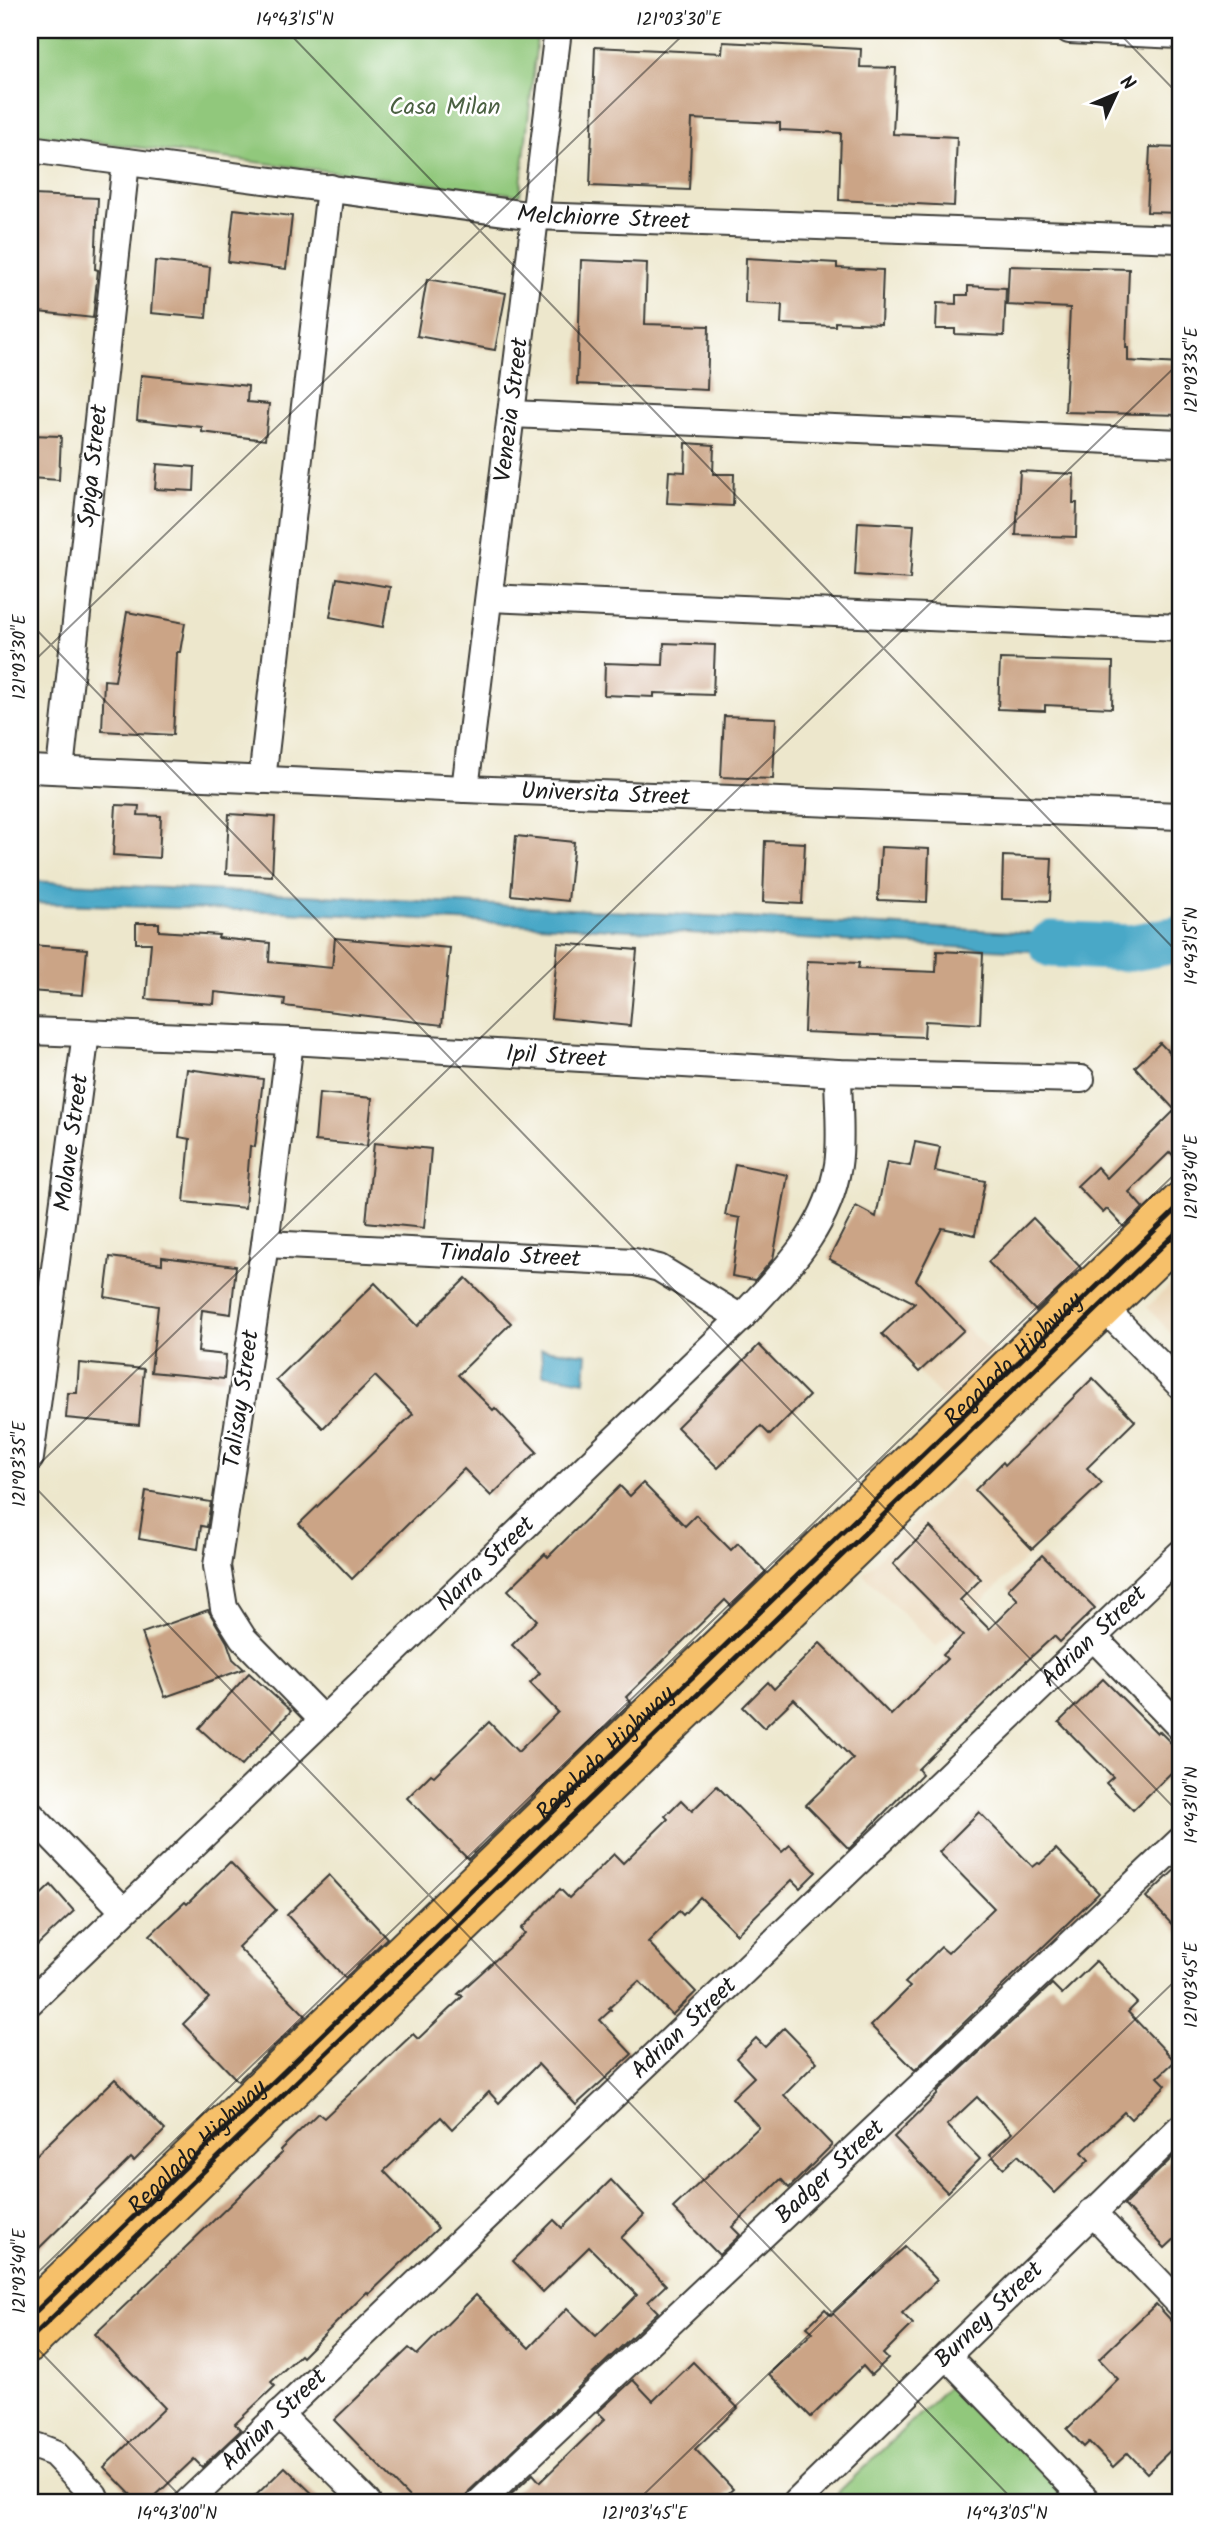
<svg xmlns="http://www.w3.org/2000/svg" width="1210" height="2532" font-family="Kalam,sans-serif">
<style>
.built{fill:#ebd8ba}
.green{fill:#91c87b;stroke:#56724c;stroke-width:2}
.water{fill:#48a8c7;stroke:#326272;stroke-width:2}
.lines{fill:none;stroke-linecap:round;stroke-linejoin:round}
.river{stroke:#48a8c7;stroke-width:47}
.building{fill:#cba486}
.minor-casing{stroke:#3b3a36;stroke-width:30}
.major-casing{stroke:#3b3a36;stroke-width:37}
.minor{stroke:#fff;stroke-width:26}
.major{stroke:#f6c06b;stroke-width:33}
.rail{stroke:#1c1c1c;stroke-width:5}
.ticks{fill:none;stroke:#1c1c1c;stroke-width:2;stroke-opacity:0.45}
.labels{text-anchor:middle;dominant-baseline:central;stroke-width:5;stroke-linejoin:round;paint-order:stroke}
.park-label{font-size:24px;fill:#4b6142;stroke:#fff}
.street-label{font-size:24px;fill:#1c1c1c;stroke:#fff}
.neatline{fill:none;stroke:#1c1c1c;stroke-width:2.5}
.ticks-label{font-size:18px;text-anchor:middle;fill:#1c1c1c}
</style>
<rect width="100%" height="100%" fill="#fff"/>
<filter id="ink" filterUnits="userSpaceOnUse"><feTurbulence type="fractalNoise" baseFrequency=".0143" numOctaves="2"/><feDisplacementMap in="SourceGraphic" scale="14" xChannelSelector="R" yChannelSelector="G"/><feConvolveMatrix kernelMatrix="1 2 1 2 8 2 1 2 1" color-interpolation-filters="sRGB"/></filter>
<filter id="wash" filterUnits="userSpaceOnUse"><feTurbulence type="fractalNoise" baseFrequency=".00686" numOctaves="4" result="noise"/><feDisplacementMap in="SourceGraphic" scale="28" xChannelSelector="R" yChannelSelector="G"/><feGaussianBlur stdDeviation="1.57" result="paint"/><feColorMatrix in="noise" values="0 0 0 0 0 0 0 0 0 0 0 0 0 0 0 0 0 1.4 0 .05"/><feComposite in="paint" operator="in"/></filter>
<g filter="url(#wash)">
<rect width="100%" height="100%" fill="#ede7cc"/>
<!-- built -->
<g class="built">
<polygon points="1180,1276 1180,1343 1147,1307"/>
<polygon points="928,1288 995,1358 948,1403 880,1334"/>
<polygon points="959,1478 1033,1551 936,1647 863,1574"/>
</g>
<!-- green -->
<g class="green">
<polygon points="30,30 538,30 520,195 30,134"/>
<polygon points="953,2382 1071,2502 828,2502"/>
</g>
<!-- water -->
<g class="water">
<polygon points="30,881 1093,936 1116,947 1105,955 268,911 30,903"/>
<polygon points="541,1349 587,1354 585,1381 543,1374"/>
</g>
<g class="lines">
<!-- river -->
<polyline class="river" points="1052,944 1130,948 1180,939"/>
</g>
<g id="blocks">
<!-- building -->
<g class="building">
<polygon points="723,42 861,49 860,67 896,68 893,134 957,137 954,206 839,200 841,133 780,130 780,123 692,119 689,190 590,186 595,47 722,53"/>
<polygon points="1150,147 1180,148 1180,213 1147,212"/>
<polygon points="33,195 98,198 95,269 98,270 93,318 30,311 34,255 30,255"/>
<polygon points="234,209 292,216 286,269 228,262"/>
<polygon points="746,258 837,263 837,268 883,270 881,324 835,322 835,326 781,324 782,305 745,303"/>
<polygon points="581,260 647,263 645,324 709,326 707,390 577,384"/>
<polygon points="155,261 210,267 206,318 151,313"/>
<polygon points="1009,266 1129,269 1126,348 1128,348 1128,361 1180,364 1180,415 1065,412 1070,308 1007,305"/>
<polygon points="427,279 506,293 495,350 417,336"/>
<polygon points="968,286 1006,288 1004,336 955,334 955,329 936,329 937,303 956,304 956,295 968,295"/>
<polygon points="141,375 248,386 247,402 269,404 265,440 202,432 202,427 137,420"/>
<polygon points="30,435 61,436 59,480 30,478"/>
<polygon points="686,443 714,445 713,474 734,474 733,506 667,503 669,471 685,472"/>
<polygon points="157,464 195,467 194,491 155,489"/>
<polygon points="1020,471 1074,474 1073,503 1077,503 1076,537 1016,535"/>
<polygon points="858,522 914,525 910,579 855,575"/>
<polygon points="337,578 390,587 383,627 330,617"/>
<polygon points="127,612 185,623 180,652 177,652 173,735 102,731 104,680 115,681"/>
<polygon points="664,643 715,645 713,695 654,693 654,697 604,695 605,663 663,665"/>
<polygon points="1000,659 1113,662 1112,708 1045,705 1045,711 998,709"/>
<polygon points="724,716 776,718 773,779 721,777"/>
<polygon points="116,805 139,806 138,815 161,816 159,858 113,855"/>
<polygon points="229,814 275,817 272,876 226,874"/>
<polygon points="516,836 574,842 568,901 511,895"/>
<polygon points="765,841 805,843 802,904 763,902"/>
<polygon points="881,847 929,849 927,902 878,900"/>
<polygon points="1003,856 1052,858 1050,901 1002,899"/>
<polygon points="136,923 159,923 159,931 219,935 218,938 270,943 269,962 332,968 335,938 450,948 442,1025 284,1006 285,999 215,992 214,1004 146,999 151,943 136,943"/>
<polygon points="558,943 637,950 630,1026 551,1018"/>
<polygon points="30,945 87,949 83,995 30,991"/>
<polygon points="937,951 983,953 980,1024 925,1021 924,1037 804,1032 807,961 859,963 858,969 936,972"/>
<polygon points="1160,1043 1180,1064 1180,1163 1170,1152 1129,1192 1143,1208 1124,1227 1107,1209 1103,1213 1077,1186 1097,1167 1107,1178 1175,1110 1135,1067"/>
<polygon points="187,1069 263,1079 255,1147 250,1146 245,1208 184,1202 190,1139 179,1137"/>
<polygon points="319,1093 372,1098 367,1146 315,1141"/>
<polygon points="915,1142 940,1147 935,1171 985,1181 975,1235 942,1228 916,1280 964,1330 919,1372 882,1334 915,1303 829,1259 856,1206 876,1217 887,1162 910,1166"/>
<polygon points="374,1143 431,1149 424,1228 366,1222"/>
<polygon points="735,1164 788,1175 773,1259 755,1280 732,1276 740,1218 725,1215"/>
<polygon points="1033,1218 1081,1268 1036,1311 988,1262"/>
<polygon points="110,1257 162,1264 162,1257 236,1266 231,1314 202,1310 198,1352 226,1355 224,1379 151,1372 158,1306 105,1297"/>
<polygon points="466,1278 511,1323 458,1375 493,1410 495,1408 537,1452 491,1496 464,1469 352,1579 299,1524 413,1414 375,1376 323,1428 276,1380 375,1283 417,1326"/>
<polygon points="759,1345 809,1396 770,1435 761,1426 718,1468 677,1427"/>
<polygon points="79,1363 144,1369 139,1425 66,1418 68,1393 77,1393"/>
<polygon points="1093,1378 1135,1421 1087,1468 1102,1483 1032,1549 975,1490 1003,1462 1005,1465"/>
<polygon points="643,1483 685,1526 696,1515 731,1550 738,1543 766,1572 731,1606 725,1600 626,1697 631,1702 468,1859 407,1798 431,1774 434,1776 489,1722 518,1752 558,1712 530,1683 540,1673 512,1645 537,1620 508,1590 545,1554 548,1557 620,1486 630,1496"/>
<polygon points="146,1491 211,1502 207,1527 201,1526 198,1549 139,1539"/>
<polygon points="930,1527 981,1579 960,1600 989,1629 1018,1600 1008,1589 1042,1555 1095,1608 1060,1642 1054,1636 1029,1659 918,1769 922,1774 849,1849 806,1805 853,1759 794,1699 764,1728 743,1707 768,1682 774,1689 820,1643 891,1715 947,1659 943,1655 963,1635 893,1564"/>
<polygon points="208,1610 227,1642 233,1659 244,1669 165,1697 142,1633"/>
<polygon points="249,1673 291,1711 241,1766 199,1728"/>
<polygon points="1103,1679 1157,1733 1159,1731 1180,1752 1180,1764 1133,1810 1106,1783 1113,1777 1059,1722"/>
<polygon points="717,1786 782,1852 790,1845 816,1872 800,1888 792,1880 737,1934 700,1897 683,1915 679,1911 648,1942 696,1992 672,2015 639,1981 609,2008 611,2010 600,2020 632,2054 576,2105 538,2064 499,2103 489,2092 452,2129 441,2117 384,2171 438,2228 369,2294 367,2292 302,2357 300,2355 271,2382 275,2386 235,2424 241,2430 202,2467 194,2459 149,2502 138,2502 104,2467 165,2408 95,2334 235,2200 282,2153 280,2150 318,2113 324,2118 413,2034 418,2039 463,1996 458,1994 525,1933 521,1929 560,1889 569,1898 614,1854 623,1863 668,1819 665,1816 681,1800 692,1811"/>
<polygon points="979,1812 1033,1867 1038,1863 1040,1864 1056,1849 1099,1893 915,2070 871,2026 910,1987 905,1983 941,1947 948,1953 994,1908 939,1852"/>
<polygon points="230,1862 276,1910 238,1947 306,2016 238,2081 183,2024 209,1998 150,1935 185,1902 187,1904"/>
<polygon points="1180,1865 1180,1933 1146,1897"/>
<polygon points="329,1875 387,1938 345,1978 287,1915"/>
<polygon points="51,1885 74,1911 30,1952 30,1905"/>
<polygon points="1096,1961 1137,2003 1128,2012 1175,2061 1158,2077 1166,2085 1131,2119 1124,2112 1082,2152 1089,2160 1055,2193 1018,2155 1004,2168 990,2154 1012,2133 977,2097 947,2125 980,2159 947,2192 894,2137 938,2094 937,2092 1052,1984 1062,1994"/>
<polygon points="784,2028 817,2062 784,2095 832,2145 789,2188 781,2179 732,2227 740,2235 719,2255 673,2208 759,2127 732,2098 754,2077 736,2058 756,2038 765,2047"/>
<polygon points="115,2079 165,2130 134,2161 131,2158 30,2257 30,2161"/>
<polygon points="1180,2150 1180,2234 1165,2248 1124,2205"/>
<polygon points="611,2180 644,2215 621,2238 666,2285 648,2302 658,2312 469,2491 465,2502 414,2502 334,2420 409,2348 417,2355 476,2295 529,2348 567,2308 596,2336 637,2295 589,2247 543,2292 513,2261 554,2220 562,2228"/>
<polygon points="905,2247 937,2280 902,2313 913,2324 883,2354 888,2359 871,2375 863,2366 811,2417 769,2374 813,2332 807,2327 825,2309 831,2315"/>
<polygon points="1156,2304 1180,2330 1180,2441 1147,2473 1128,2453 1113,2467 1089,2442 1084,2447 1067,2429 1118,2379 1099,2359"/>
<polygon points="693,2362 738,2408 695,2449 733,2489 719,2502 503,2502 533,2474 540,2482 605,2419 598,2412 633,2380 653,2401"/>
<polygon points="285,2467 321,2502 249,2502"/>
</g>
</g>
</g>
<g filter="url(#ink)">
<use href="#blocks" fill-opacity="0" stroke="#3b3a36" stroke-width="2"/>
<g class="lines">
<!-- minor casing -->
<g class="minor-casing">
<g id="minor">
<polyline points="1069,30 1180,35"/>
<path id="s1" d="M30 149 535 216 1180 239"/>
<polyline points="511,414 1180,443"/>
<polyline points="489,598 1180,628"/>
<path id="s2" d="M30 769 465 789 1180 816"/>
<path id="s3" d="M60 770 126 162"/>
<polyline points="262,780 330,188"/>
<path id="s4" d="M465 789 558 30"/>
<path id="s5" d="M30 1031 290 1041 838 1073 1081 1079"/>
<polyline points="290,1041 265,1244 217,1566 224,1608 243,1638 323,1720"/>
<path id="s6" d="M265 1244 635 1262 659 1268 741 1318"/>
<polyline points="1092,1296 1180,1385"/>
<path id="s7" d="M30 1458 86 1033"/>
<polyline points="1093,1637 1180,1727"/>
<polyline points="30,1814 124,1911"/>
<path id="s8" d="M30 2002 741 1318C784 1270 827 1232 838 1165 842 1139 838 1100 838 1073"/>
<polyline points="1092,2212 1180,2304"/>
<polyline points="947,2356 1088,2502"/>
<polyline points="279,2414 367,2502"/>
<polyline points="38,2447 54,2453 94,2495 97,2502"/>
<path id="s9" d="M188 2502 1180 1554"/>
<path id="s10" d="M480 2502 1180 1841"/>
<path id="s11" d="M797 2502 1180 2128"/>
</g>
</g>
<!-- major casing -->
<g class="major-casing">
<g id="major">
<path id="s12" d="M30 2309 1180 1199"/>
<polyline points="30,2345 1180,1237"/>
</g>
</g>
<!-- minor -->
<use href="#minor" class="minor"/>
<!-- major -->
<use href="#major" class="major"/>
<!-- rail -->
<g class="rail">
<polyline points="30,2317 1180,1206"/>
<polyline points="30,2339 1180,1229"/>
</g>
</g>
</g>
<!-- ticks -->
<path class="ticks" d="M286 30 1180 955M1116 30 1180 96M30 623 1180 1814M30 665 688 30M30 1473 1180 362M30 1482 1015 2502M30 2280 1180 1169M30 2341 186 2502M636 2502 1180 1976"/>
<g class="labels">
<!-- park labels -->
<g class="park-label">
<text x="445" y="107">Casa Milan</text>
</g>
<!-- street labels -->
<g class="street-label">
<text stroke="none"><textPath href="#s1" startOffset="578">Melchiorre Street</textPath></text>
<text stroke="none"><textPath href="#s4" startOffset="382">Venezia Street</textPath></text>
<text stroke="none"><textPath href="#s3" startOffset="306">Spiga Street</textPath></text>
<text stroke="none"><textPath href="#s2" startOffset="576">Universita Street</textPath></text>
<text stroke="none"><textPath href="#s5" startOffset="527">Ipil Street</textPath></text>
<text stroke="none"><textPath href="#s7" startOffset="318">Molave Street</textPath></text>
<text stroke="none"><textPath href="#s6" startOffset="245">Tindalo Street</textPath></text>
<text stroke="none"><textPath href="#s12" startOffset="1367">Regalado Highway</textPath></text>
<text transform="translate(242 1399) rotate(-82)">Talisay Street</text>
<text stroke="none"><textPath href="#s8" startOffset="632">Narra Street</textPath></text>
<text stroke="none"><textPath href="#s9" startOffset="1253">Adrian Street</textPath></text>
<text stroke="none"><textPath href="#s12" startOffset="800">Regalado Highway</textPath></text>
<text stroke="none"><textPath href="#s9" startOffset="686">Adrian Street</textPath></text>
<text stroke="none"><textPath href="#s12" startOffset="233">Regalado Highway</textPath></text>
<text stroke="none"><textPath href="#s10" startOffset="481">Badger Street</textPath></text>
<text stroke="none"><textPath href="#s11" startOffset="268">Burney Street</textPath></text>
<text stroke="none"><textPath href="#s9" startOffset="119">Adrian Street</textPath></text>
</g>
</g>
<!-- margin -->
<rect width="1210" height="2532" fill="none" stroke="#fff" stroke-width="77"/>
<!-- north arrow -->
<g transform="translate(1116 94) rotate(46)" stroke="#ffffff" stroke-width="5" paint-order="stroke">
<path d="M0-5L12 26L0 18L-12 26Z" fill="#1c1c1c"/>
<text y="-10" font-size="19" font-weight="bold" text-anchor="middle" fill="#1c1c1c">N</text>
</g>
<rect x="38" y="38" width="1134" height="2456" class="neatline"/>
<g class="ticks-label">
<text x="295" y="25">14°43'15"N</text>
<text x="679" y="25">121°03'30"E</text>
<text transform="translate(1191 370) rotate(-90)" y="6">121°03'35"E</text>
<text transform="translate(19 657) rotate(-90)" y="6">121°03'30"E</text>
<text transform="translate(1191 946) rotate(-90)" y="6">14°43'15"N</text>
<text transform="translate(1191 1177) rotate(-90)" y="6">121°03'40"E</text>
<text transform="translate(19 1464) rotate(-90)" y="6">121°03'35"E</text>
<text transform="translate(1191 1805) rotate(-90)" y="6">14°43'10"N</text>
<text transform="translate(1191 1985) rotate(-90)" y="6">121°03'45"E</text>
<text transform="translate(19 2271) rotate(-90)" y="6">121°03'40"E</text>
<text x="177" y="2519">14°43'00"N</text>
<text x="645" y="2519">121°03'45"E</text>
<text x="1007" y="2519">14°43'05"N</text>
</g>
</svg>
